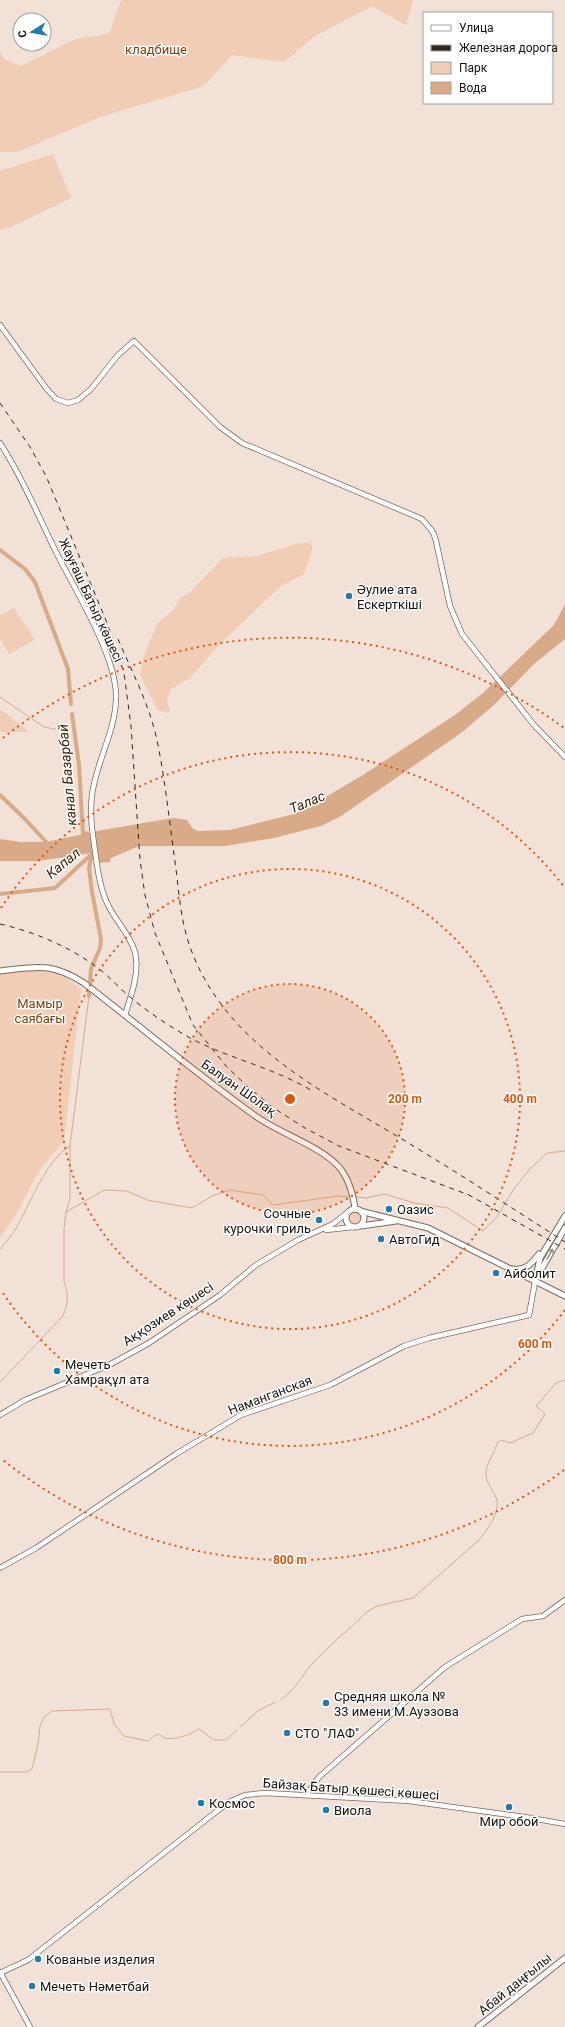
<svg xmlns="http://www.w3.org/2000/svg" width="565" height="2027" font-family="Roboto,sans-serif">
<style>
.green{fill:#f0cdb4}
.water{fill:#d8aa88}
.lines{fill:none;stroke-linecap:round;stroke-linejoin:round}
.stream{stroke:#d8aa88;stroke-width:1}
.canal{stroke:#d8aa88;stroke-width:4}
.secondary-casing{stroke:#786b62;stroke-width:6}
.primary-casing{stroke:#786b62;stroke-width:7}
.secondary{stroke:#fff;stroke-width:4.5}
.primary{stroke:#fff;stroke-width:5}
.rail{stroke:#2e2823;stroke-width:1;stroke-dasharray:5 5;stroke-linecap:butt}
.oneway{stroke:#979593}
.ring{fill:none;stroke:#de560c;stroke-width:2;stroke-dasharray:2 4}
.poi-dot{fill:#227baa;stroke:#fff;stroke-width:1.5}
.labels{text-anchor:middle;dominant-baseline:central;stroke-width:3;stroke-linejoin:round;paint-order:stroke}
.park-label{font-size:13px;fill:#7e440e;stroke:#fff}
.poi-label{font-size:13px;fill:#18130f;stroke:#fff;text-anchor:start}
.street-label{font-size:13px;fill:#18130f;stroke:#fff}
.water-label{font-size:14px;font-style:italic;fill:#3f2006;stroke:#fff}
.centre{fill:#de560c;stroke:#fff;stroke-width:2}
.ring-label{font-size:12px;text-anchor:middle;font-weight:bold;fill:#de560c;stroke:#fff;stroke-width:3;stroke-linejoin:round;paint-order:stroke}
</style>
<rect width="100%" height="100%" fill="#f1e1d7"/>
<!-- green -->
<g class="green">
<polygon points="121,0 413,0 406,25 372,6 315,36 284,62 232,55 204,86 103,116 17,152 0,152 0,52 4,59 21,66 75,39 109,34"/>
<polygon points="53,154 71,198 11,227 0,230 0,171"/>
<polygon points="310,542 313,548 304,574 280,587 220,644 190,678 171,689 167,700 170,711 168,713 158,710 140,675 144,656 157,624 174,609 180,598 189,593 223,558 257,556 299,543"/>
<polygon points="14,608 35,640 9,654 0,638 0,616"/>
<polygon points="0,709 30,732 0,732"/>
<polygon points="33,970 62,974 81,989 64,1141 39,1171 14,1218 0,1237 0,974"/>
<circle cx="355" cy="1218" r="6"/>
</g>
<!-- water -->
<polygon class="water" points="565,604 565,639 534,664 495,704 461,733 341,816 321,826 274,838 225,846 139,846 111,858 110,862 97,863 92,853 38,861 0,861 0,839 21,842 46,842 102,830 161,820 174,818 187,820 193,829 198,831 230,830 294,814 307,808 363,775 455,715 483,693 554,625"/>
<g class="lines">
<!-- stream -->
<g class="stream">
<polyline points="0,697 44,727 65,731"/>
<polyline points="356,1197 366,1198 385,1194 414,1203 448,1208 483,1231 496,1218 514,1189 529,1170 547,1153 565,1151"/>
<polyline points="66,1212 104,1190 127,1191 147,1200 192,1208 212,1196 230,1190 263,1195 273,1205 338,1196 351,1197"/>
<path d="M0 1249C5 1243 11 1237 15 1230 29 1207 46 1159 70 1146"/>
<path d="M0 1382 63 1316C68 1303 69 1295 64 1282V1229L66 1212 70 1199V1146L89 996"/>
<path d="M281 1699C295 1691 301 1677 311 1665 328 1646 349 1630 367 1612L377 1606 413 1598 478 1541C486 1532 499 1514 497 1501 495 1491 485 1484 486 1472 487 1462 495 1453 497 1443L501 1440 510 1443 533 1433 545 1414 536 1406 556 1383 565 1380"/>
<polyline points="240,1727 258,1711 275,1702"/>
<path d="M0 1772H27L32 1769 38 1744 40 1726 44 1717 52 1711 110 1709 114 1724 124 1736 148 1741C150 1740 153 1736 156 1735 160 1733 161 1737 165 1738 175 1741 191 1734 199 1729L214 1740H226L237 1730"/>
</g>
<!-- canal -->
<g class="canal">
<polyline points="0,550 25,569 35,582 68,669 71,704"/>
<polyline points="72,714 79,765 83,834 86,833 90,837"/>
<polyline points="0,795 24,818 49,845"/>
<polyline points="0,894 55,888 92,854"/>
<polyline points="89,996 91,969 100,948 101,939 92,892 89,868 92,854 96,851"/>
</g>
<!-- secondary casing -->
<g class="secondary-casing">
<g id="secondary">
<polyline points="0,325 46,388 56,399 68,403 78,400 91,389 118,355 134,341 220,427 242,443 422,519 433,532 436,541 450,606 462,634 534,725 565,757"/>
<path d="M0 443C22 477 38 515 56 552 75 590 118 658 116 699 115 733 96 762 92 795 89 817 94 843 97 865 99 879 102 894 109 907 117 922 130 935 135 952 140 972 131 996 125 1015"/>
<polyline points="326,1230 353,1227"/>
<polyline points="0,1415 25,1400 111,1364 149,1343 220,1295 256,1265 298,1240 333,1224 348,1212"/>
<polyline points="0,1568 36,1548 176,1454 241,1415 330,1385 404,1346 429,1338 529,1315 535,1282"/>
<polyline points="306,1795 319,1777 445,1667 522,1619 543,1616 565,1600"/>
<polyline points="0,1972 30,2027"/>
<polyline points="0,1973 28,1960 212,1815 229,1802 245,1795 265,1793 409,1801 525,1817 565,1824"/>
</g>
</g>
<!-- primary casing -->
<g class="primary-casing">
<g id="primary">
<path d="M0 971C37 967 51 962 84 983 141 1027 195 1073 254 1115 278 1133 319 1145 339 1167 349 1179 353 1193 355 1209"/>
<circle cx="355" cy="1218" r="9"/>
<polyline points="360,1211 428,1228 565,1296"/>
<polyline points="361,1226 396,1221"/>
<path d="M513 1269C526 1271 532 1263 539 1254"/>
<polyline points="537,1277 565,1228"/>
<polyline points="535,1282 540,1258 565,1216"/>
<polyline points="478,2027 565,1958"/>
</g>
</g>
<!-- secondary -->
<use href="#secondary" class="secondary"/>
<!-- primary -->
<use href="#primary" class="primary"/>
<!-- rail -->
<g class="rail">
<polyline points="0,403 30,447 46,476 107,623 124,673 131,726 140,860 145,895 155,933 193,1025 226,1066 248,1087 272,1107 305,1128 339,1146 469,1195 565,1249"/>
<path d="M118 639C133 674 151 708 158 745 166 786 170 827 176 869 179 894 181 920 189 944 224 1047 329 1094 415 1147 466 1178 515 1210 565 1242"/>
<path d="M0 924C35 932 70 947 98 968 110 977 119 988 130 997 148 1012 169 1026 190 1038 230 1059 275 1068 314 1092"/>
</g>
</g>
<!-- one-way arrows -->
<defs><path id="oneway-shaft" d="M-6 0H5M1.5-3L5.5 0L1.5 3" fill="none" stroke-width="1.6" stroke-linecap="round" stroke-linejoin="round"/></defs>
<use class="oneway" href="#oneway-shaft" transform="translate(550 1254) rotate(-60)"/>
<!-- distance rings -->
<circle cx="290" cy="1099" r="115" fill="#de560c" fill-opacity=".12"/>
<g class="ring">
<circle cx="290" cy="1099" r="115"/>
<circle cx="290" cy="1099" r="230"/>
<path d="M565 1310A346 346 0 0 1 1 1290M1 908A346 346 0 0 1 565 888"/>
<path d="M564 1470A461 461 0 0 1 3 1460M3 738A461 461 0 0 1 564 728"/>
</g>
<!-- markers -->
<g class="poi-dot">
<circle cx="349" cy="596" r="4"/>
<circle cx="389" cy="1209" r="4"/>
<circle cx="319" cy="1220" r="4"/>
<circle cx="381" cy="1239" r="4"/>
<circle cx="496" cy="1273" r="4"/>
<circle cx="57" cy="1371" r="4"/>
<circle cx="326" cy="1703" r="4"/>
<circle cx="287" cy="1733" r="4"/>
<circle cx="201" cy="1803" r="4"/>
<circle cx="509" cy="1807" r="4"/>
<circle cx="326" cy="1810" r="4"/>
<circle cx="38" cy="1959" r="4"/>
<circle cx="32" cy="1986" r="4"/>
</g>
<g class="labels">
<!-- park labels -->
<g class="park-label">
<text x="156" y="49">кладбище</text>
<text x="40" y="1003">Мамыр<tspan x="40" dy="15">саябағы</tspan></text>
</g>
<!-- poi labels -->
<g class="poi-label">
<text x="357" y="589">Әулие ата<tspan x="357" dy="15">Ескерткіші</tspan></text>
<text x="397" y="1209">Оазис</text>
<text x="311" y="1213" text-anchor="end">Сочные<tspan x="311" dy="15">курочки гриль</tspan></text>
<text x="389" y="1239">АвтоГид</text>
<text x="504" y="1273">Айболит</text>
<text x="65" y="1364">Мечеть<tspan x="65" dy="15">Хамрақұл ата</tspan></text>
<text x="334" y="1696">Средняя школа №<tspan x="334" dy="15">33 имени М.Ауэзова</tspan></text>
<text x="295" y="1733">СТО "ЛАФ"</text>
<text x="209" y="1803">Космос</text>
<text x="334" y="1810">Виола</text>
<text x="509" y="1821" text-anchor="middle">Мир обой</text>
<text x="46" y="1959">Кованые изделия</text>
<text x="40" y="1986">Мечеть Нәметбай</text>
</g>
<!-- street labels -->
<g class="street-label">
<text transform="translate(91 600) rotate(65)">Жауғаш Батыр көшесі</text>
<text transform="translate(239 1088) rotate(35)">Балуан Шолақ</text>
<text transform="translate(168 1314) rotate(-33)">Аққозиев көшесі</text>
<text transform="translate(270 1395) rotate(-21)">Наманганская</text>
<text transform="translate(351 1789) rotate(4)">Байзақ Батыр қөшесі көшесі</text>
<text transform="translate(515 1984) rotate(-39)">Абай даңғылы</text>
</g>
<!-- water labels -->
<g class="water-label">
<text transform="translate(67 775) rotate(-95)">канал Базарбай</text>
<text transform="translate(307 802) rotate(-23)">Талас</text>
<text transform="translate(63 863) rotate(-39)">Капал</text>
</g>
</g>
<circle cx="290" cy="1099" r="6" class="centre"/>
<g class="ring-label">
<text x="405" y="1103">200 m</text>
<text x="520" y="1103">400 m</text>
<text x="535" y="1348">600 m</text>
<text x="290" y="1564">800 m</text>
</g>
<!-- legend -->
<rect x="423" y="12" width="130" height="92" fill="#ffffff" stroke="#a3a19f"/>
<rect x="431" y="25" width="20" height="6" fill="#ffffff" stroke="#a3a19f"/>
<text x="459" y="32" font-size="12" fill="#18130f">Улица</text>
<rect x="431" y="45" width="20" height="6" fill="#2e2823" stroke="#a3a19f"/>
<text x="459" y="52" font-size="12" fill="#18130f">Железная дорога</text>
<rect x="431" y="62" width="20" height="12" fill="#f0cdb4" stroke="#a3a19f"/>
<text x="459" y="72" font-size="12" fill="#18130f">Парк</text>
<rect x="431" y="82" width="20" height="12" fill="#d8aa88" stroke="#a3a19f"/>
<text x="459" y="92" font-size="12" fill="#18130f">Вода</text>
<!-- north arrow -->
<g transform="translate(32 32) rotate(259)"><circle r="19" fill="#ffffff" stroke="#a3a19f"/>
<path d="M0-3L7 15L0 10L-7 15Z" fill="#227baa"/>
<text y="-6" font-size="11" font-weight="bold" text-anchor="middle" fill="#18130f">С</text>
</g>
</svg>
